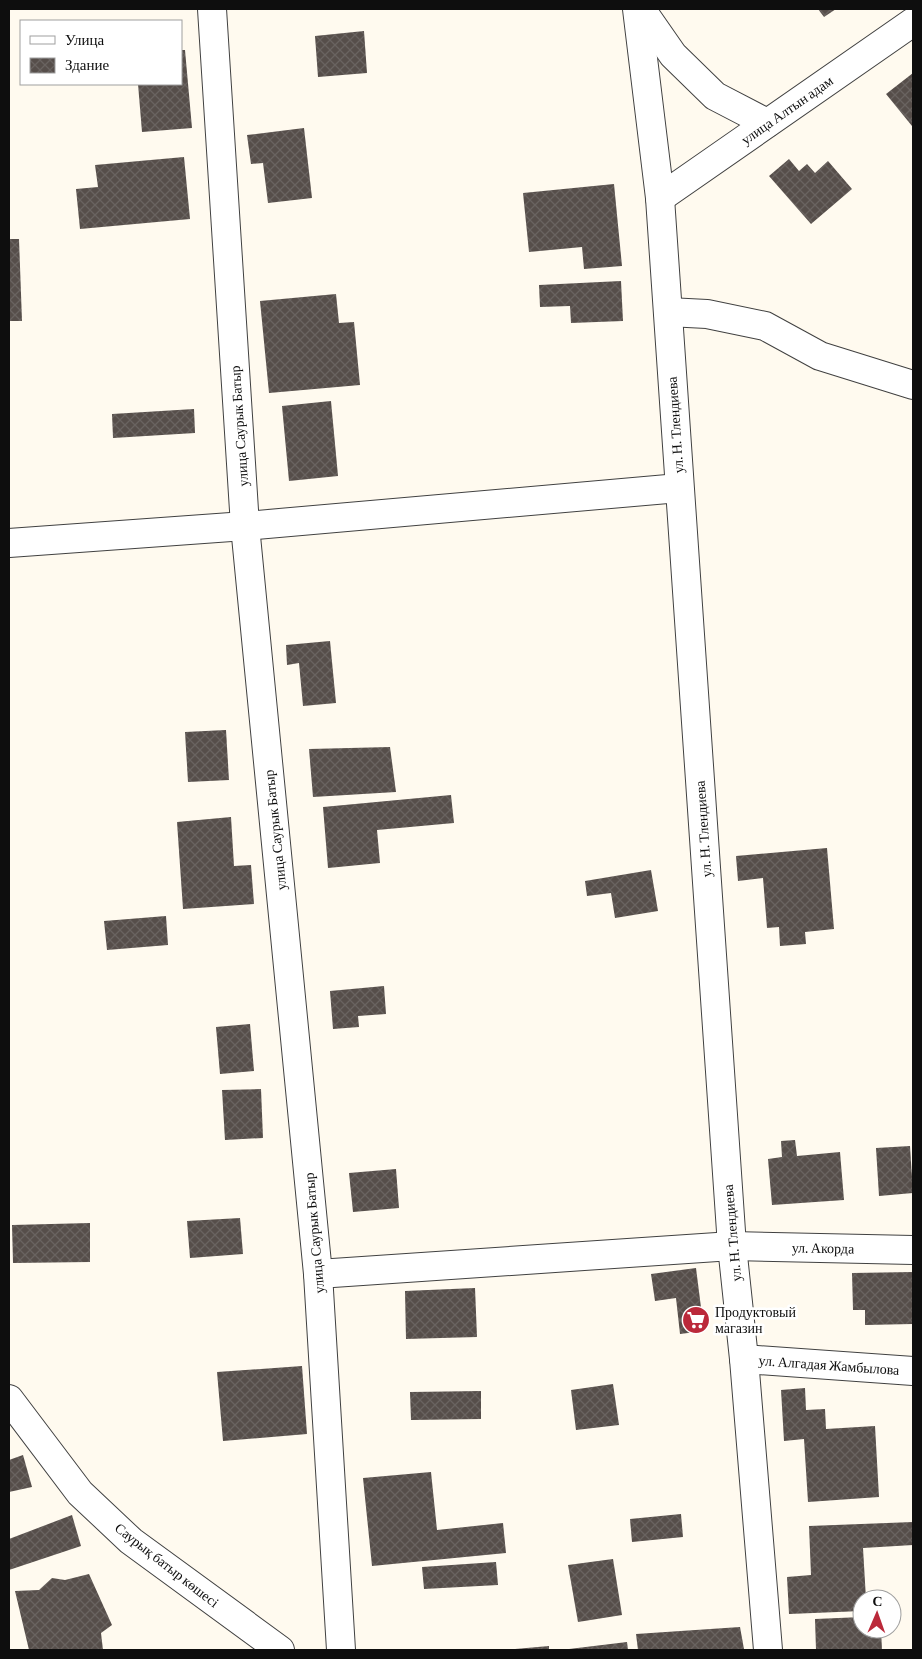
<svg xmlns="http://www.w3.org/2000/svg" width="922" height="1659" font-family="'Crimson Pro',serif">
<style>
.building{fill:url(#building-cross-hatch)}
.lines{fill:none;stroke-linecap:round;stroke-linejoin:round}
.minor-casing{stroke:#414141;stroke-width:30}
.minor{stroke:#fff;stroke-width:28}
.labels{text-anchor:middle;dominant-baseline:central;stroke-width:5;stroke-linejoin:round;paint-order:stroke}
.street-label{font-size:14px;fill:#0e0e0e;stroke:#fff}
.poi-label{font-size:14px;fill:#0e0e0e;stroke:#fff;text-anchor:start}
</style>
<defs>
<pattern id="building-cross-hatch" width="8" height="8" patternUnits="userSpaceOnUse" patternTransform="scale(1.25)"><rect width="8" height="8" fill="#564e4a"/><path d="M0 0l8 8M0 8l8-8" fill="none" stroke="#696360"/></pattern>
</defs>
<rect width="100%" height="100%" fill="#fffaef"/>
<!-- building -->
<g class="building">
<polygon points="818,9 836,9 824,17"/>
<polygon points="364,31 367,73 318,77 315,36"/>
<polygon points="181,50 185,50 192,128 142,132 138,84 181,84"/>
<polygon points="913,73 913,125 912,126 886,94"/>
<polygon points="304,128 312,198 268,203 263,163 251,164 247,135"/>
<polygon points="184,157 190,219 80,229 76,189 98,187 95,165"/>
<polygon points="789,159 799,171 807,164 815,173 828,161 852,189 811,224 769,176"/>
<polygon points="614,184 622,266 584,269 582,247 529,252 523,193"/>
<polygon points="9,239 19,239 22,321 9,321"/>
<polygon points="621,281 623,321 571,323 570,306 540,307 539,285"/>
<polygon points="336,294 339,323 354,322 360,385 269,393 260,301"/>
<polygon points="331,401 338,476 289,481 282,406"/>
<polygon points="194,409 195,433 113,438 112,414"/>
<polygon points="330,641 336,703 303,706 299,663 287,665 286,645"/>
<polygon points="226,730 229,780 188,782 185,732"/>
<polygon points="390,747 396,792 313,797 309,749"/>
<polygon points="451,795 454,823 377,830 380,863 328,868 323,807"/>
<polygon points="231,817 234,866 251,865 254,904 183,909 177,822"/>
<polygon points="827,848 834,929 805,932 806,944 780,946 779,927 767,928 763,878 738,881 736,856"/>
<polygon points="651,870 658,911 615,918 611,893 587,896 585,881"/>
<polygon points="166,916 168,945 107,950 104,921"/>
<polygon points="384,986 386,1014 358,1016 359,1027 333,1029 330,991"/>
<polygon points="250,1024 254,1071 220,1074 216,1027"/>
<polygon points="261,1089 263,1138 225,1140 222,1090"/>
<polygon points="795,1140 797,1156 840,1152 844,1200 772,1205 768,1159 782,1157 781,1141"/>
<polygon points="910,1146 913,1193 879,1196 876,1148"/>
<polygon points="396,1169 399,1208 353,1212 349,1173"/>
<polygon points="240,1218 243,1254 190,1258 187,1221"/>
<polygon points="90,1223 90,1262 13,1263 12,1225"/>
<polygon points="696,1268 704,1331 680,1334 676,1298 655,1301 651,1274"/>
<polygon points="913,1272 913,1324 865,1325 865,1310 853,1310 852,1273"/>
<polygon points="475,1288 477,1337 406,1339 405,1291"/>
<polygon points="302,1366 307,1434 223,1441 217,1372"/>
<polygon points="613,1384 619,1425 576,1430 571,1390"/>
<polygon points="805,1388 806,1410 825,1409 826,1429 875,1426 879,1497 808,1502 804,1439 784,1441 781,1390"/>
<polygon points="481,1391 481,1419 411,1420 410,1392"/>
<polygon points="23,1455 32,1487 9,1492 9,1460"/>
<polygon points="431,1472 437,1530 503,1523 506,1553 372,1566 363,1478"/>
<polygon points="681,1514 683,1537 632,1542 630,1519"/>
<polygon points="72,1515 81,1546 9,1570 9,1539"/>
<polygon points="913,1522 913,1545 863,1548 866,1599 862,1599 862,1611 789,1614 787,1577 811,1575 809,1526"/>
<polygon points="613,1559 622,1615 578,1622 568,1565"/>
<polygon points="496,1562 498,1585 424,1589 422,1567"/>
<polygon points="89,1574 112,1625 101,1633 103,1650 29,1650 15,1591 39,1590 52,1578 65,1580"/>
<polygon points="862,1617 862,1629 881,1629 882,1650 816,1650 815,1619"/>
<polygon points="740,1627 744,1649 638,1650 636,1634"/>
<polygon points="627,1642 628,1650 569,1650 569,1649"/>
<polygon points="549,1646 549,1650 515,1650 515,1649"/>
</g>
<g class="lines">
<!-- minor casing -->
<g class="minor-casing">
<g id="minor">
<polyline points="212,9 245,526 318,1274 341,1650"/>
<polyline points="637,9 660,198 732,1246 744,1359 768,1650"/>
<polyline points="641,9 673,55 715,96 767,123"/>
<polyline points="660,198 913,22"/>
<polyline points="668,312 707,314 765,326 820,356 913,385"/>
<polyline points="9,543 245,526 679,488"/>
<polyline points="318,1274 732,1246 913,1250"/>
<polyline points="744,1359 913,1371"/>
<polyline points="9,1399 80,1493 131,1541 280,1650"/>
</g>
</g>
<!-- minor -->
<use href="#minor" class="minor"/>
</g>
<!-- icons -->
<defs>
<g id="supermarket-disc" transform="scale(1.4375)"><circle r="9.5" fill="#bb293a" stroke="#fff"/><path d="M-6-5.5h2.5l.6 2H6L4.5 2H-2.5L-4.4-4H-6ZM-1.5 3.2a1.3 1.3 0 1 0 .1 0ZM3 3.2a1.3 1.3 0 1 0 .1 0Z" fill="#fff"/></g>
</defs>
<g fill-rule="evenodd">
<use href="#supermarket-disc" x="696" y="1320"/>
</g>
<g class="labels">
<!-- street labels -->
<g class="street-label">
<text transform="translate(787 110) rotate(-35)">улица Алтын адам</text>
<text transform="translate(675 425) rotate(-94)">ул. Н. Тлендиева</text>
<text transform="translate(239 426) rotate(-94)">улица Саурык Батыр</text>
<text transform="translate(703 829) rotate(-94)">ул. Н. Тлендиева</text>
<text transform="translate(275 830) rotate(-96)">улица Саурык Батыр</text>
<text transform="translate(314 1233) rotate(-95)">улица Саурык Батыр</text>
<text transform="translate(732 1233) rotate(-95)">ул. Н. Тлендиева</text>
<text transform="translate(823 1248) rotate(1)">ул. Акорда</text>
<text transform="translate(829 1365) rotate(4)">ул. Алгадая Жамбылова</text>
<text transform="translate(167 1565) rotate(38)">Саурық батыр көшесі</text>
</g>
<!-- poi labels -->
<g class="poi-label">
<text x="715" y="1312">Продуктовый<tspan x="715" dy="16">магазин</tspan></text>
</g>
</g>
<!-- border -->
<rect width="922" height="1659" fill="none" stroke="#0e0e0e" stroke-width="20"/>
<!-- legend -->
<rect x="20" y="20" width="162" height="65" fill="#ffffff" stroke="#9f9f9f"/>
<rect x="30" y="36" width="25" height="8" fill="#ffffff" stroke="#9f9f9f"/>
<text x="65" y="45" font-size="15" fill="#0e0e0e">Улица</text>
<rect x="30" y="58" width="25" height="15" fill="url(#building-cross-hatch)" stroke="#9f9f9f"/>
<text x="65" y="70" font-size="15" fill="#0e0e0e">Здание</text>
<!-- north arrow -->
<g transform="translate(877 1614) rotate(2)"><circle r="24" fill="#ffffff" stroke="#9f9f9f"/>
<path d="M0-4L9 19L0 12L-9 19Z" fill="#bb293a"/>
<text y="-8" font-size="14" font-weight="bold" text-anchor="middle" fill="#0e0e0e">С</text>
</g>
</svg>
